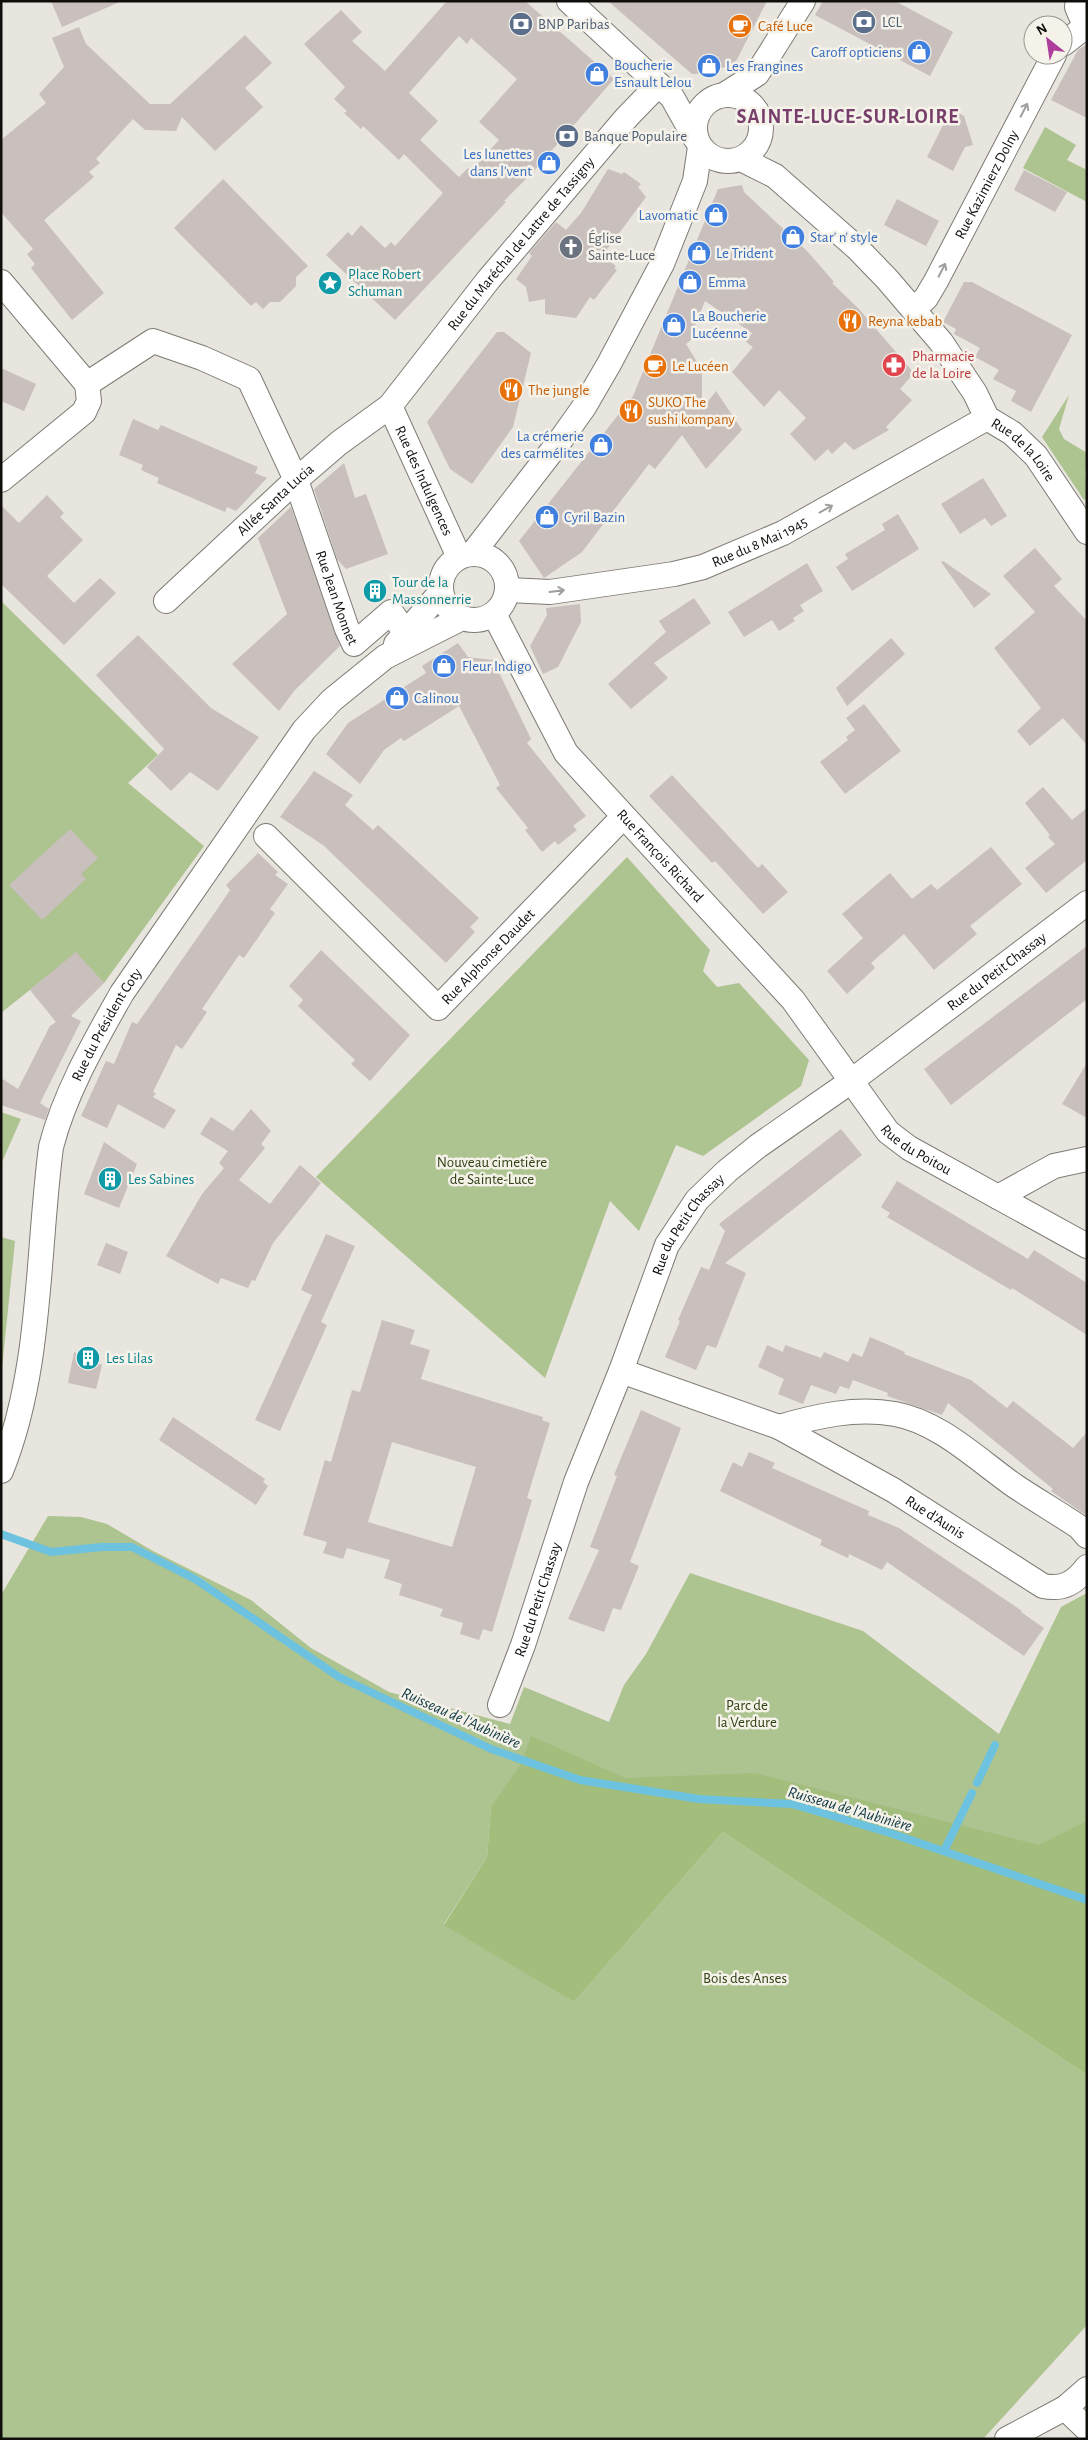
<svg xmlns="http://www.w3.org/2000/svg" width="1088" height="2440" font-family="'Alegreya Sans',sans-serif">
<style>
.green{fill:#adc390}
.forest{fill:#a2bd7c}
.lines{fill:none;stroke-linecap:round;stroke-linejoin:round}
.stream{stroke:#6dc3df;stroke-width:8}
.building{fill:#c9bfbd;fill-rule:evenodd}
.minor-casing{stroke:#7d7b74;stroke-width:26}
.minor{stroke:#fff;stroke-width:24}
.oneway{stroke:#9f9f9d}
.labels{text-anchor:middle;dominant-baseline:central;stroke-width:5;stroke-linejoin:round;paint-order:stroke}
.service-label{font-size:15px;fill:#4e5e75;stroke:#f5f2ea;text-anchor:start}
.food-label{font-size:15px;fill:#c56008;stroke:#f5f2ea;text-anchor:start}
.shop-label{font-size:15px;fill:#366cbe;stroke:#f5f2ea;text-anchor:start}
.street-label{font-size:15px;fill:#0f0e0b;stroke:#f5f2ea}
.worship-label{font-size:15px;fill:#5b616d;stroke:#f5f2ea;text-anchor:start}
.culture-label{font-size:15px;fill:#0d838f;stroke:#f5f2ea;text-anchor:start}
.health-label{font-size:15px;fill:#be3a42;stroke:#f5f2ea;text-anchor:start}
.park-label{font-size:15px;fill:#304112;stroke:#f5f2ea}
.water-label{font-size:16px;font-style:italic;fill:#0a3440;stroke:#f5f2ea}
.district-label{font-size:20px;font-weight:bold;letter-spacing:1px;fill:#773e6b;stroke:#f5f2ea}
</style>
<rect width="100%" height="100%" fill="#e7e5dd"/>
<!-- green -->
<g class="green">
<polygon points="1045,127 1076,145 1067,160 1087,170 1087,202 1023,168"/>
<polygon points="1069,395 1059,429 1064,439 1087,453 1087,470 1085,471 1087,498 1084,500 1042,437"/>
<polygon points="1,601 158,755 128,783 204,846 104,983 76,953 1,1013"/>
<polygon points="627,857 710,950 703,971 717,987 739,983 809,1060 801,1086 703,1156 676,1145 639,1231 610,1201 545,1378 316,1177"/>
<polygon points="1,1112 21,1119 1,1164"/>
<polygon points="1,1237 15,1241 1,1378"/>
<polygon points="48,1516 81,1517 107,1524 153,1551 251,1600 311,1648 389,1692 510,1724 524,1687 609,1722 624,1685 646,1654 690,1573 863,1631 999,1734 1061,1607 1087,1593 1087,1919 616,1806 491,1807 487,1857 444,1924 574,2002 723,1832 1087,2075 1087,2325 983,2439 1,2439 1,1595"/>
</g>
<!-- forest -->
<polygon class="forest" points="531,1736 625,1778 755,1773 1039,1845 1087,1821 1087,2075 723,1832 574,2002 444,1925 487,1857 491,1807 521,1764"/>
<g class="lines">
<!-- stream -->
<g class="stream">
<polyline points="1,1534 51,1552 102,1547 132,1547 195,1579 339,1677 491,1749 580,1780 699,1799 792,1804 890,1833 1087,1900"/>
<polyline points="977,1783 995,1745"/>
<polyline points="944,1851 972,1793"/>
</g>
</g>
<!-- building -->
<g class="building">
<polygon points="51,1 122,1 62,27"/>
<path d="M447 1H525L614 79 533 172 504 201 506 202 395 320 326 255 348 232 352 236 361 225 385 248 391 242 395 246 443 193 404 154 399 160 363 126 361 129 344 113 347 111 334 99 345 87 304 44 341 10 362 32 352 41 385 71ZM459 36 467 44 471 38 517 79 479 122 499 140 471 171 468 168 459 177 420 140 438 121 409 93Z"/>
<polygon points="608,1 767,1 734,65 696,74 692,74"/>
<polygon points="823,1 895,1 953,32 930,76 815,15"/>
<polygon points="79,27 86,44 150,104 170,104 245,35 272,63 245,88 263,107 215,151 182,117 176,131 145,130 133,119 96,159 100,163 89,172 94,177 44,220 104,293 72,320 31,268 35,264 27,254 33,249 1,212 1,140 46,103 39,94 64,67 52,38"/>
<polygon points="1087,44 1087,118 1051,100 1078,50"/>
<polygon points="951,109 964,116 973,145 965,147 953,171 927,157"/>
<polygon points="608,169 622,174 624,172 641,184 638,187 646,197 602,256 616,266 614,268 617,270 594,300 590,297 576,318 545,314 545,299 529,302 526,287 516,279 532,256 529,253 556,222 566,230 581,213"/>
<polygon points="1024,170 1067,192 1055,212 1014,190"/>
<polygon points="223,179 308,266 296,277 296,286 280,302 270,302 263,309 256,302 251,306 174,228"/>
<polygon points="742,185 744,192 808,252 834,282 832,283 858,308 914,373 900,389 912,400 886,427 889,430 854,450 845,442 832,454 828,449 815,461 790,434 806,418 779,390 764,407 732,372 753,347 746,342 752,333 705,301 691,335 693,338 686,344 702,370 702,409 716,391 742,430 706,469 682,435 655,469 649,464 582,552 544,578 519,541 633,396 718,189"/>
<polygon points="897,199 939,221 926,246 884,225"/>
<polygon points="964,282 972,282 1072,335 1031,412 1011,401 1016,391 993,379 999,370 975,357 980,348 954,334 956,329 943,322"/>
<polygon points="497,332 504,332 531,353 513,427 472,484 450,469 427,422"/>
<polygon points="1,368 36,384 24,411 1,401"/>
<polygon points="133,419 158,430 161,425 258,467 255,473 267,478 236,511 227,507 225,512 157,483 159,478 141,470 143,465 119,455"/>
<polygon points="344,463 355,498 366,494 388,554 346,569 337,559 314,489"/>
<polygon points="983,478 1007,516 991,526 985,518 960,534 941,504"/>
<polygon points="47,495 64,513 60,517 83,540 47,576 74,603 100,578 116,593 64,645 1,584 1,505 19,523"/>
<polygon points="291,507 340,646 295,690 279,711 232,664 287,614 258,538"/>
<polygon points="898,514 919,549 852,591 836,567 848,559 845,554 885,530 882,524"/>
<polygon points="1035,548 1062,579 1054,586 1087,621 1087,745 1063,718 1030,746 1017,731 1041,708 994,648 1035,612 1003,576"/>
<polygon points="943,561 991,594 974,608 941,562"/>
<polygon points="807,563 823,591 800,605 804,611 793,618 795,621 779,631 772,620 744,637 728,612"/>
<polygon points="694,598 711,623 654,663 668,678 631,709 608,684 666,632 659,621"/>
<polygon points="580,604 581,622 558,667 543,674 530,646 547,615 546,608"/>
<polygon points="138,635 211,708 259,737 218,791 190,772 171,791 147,767 164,749 96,675"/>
<polygon points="891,638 905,654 847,706 836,688"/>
<polygon points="458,643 468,657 493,660 531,739 527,743 586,816 573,826 577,830 558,845 555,841 542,852 525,830 528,828 496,788 500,785 459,706 404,741 401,738 384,750 360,784 326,754 348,723 426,673 422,666"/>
<polygon points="864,704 901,751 845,794 820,762 848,740 846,737 855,730 846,718"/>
<polygon points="314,771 353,795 345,805 373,830 378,825 479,918 470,927 475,932 446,963 323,845 280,817"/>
<polygon points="672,775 758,868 762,864 788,892 763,914 715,861 712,863 649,796"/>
<polygon points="1043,787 1072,820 1087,808 1087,860 1046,893 1025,868 1055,844 1048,837 1050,835 1025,803"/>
<polygon points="70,829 98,858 81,874 86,879 42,920 9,885"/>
<polygon points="991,847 1022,884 970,926 977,934 934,970 904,934 871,963 875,968 847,994 827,971 863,938 842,914 890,873 912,899 931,884 937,890"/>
<polygon points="258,853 278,872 275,875 288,884 270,909 275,913 244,958 239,955 202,1009 207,1012 182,1049 176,1045 153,1092 156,1093 153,1097 176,1110 164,1129 118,1104 107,1128 81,1116 106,1061 114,1064 132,1022 137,1024 218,908 230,890 226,885"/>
<polygon points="1087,946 1087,999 951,1105 924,1069"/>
<polygon points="321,950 410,1035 370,1081 351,1064 355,1060 298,1006 303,1000 289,986"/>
<polygon points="76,952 104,983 71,1016 81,1021 40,1103 49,1109 45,1120 1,1105 1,1078 18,1089 50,1026 56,1022 30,990"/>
<polygon points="1087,1063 1087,1118 1062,1104"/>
<polygon points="251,1109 271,1131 261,1144 265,1148 239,1180 270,1204 300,1165 321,1183 273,1243 255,1281 252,1280 248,1288 221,1278 218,1284 166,1256 202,1194 224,1168 219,1163 228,1151 200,1134 211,1117 233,1131"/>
<polygon points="841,1129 862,1155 725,1263 746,1273 716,1348 707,1345 696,1370 665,1357 680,1321 678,1320 701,1267 709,1270 725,1231 719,1224"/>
<polygon points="104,1142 137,1164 119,1208 84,1194"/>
<polygon points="897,1181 1028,1259 1034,1250 1087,1283 1087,1335 1012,1288 1011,1290 887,1217 890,1213 881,1207"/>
<polygon points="326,1234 355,1246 321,1322 327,1325 280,1431 255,1420 312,1295 301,1290"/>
<polygon points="106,1243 128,1252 120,1274 97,1265"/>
<path d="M382 1320 415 1330 410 1344 430 1350 421 1379 543 1417 542 1420 550 1423 527 1498 532 1500 492 1632 483 1629 479 1640 460 1634 463 1623 440 1616 443 1609 399 1595 402 1584 384 1578 390 1560 347 1548 343 1559 323 1553 327 1542 303 1535 325 1460 331 1462 352 1390 360 1392ZM392 1442 476 1467 452 1547 368 1522Z"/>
<polygon points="870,1337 905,1352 904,1354 971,1380 1007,1408 1013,1401 1073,1448 1087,1432 1087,1516 1051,1491 1053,1489 948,1403 942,1415 887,1396 888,1393 853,1380 849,1389 840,1386 836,1394 811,1385 803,1404 778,1394 784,1379 758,1367 767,1345 783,1352 785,1345 821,1358 824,1352 848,1362 853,1353 862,1357"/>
<polygon points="74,1352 102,1365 96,1389 68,1383"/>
<polygon points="641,1410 681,1428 630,1562 639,1566 621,1610 613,1608 604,1632 568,1619 599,1550 590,1547 617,1476 614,1475"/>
<polygon points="173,1417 265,1479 263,1482 268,1486 256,1505 159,1440"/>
<polygon points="749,1452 775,1463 772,1468 869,1511 868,1515 899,1528 1022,1611 1021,1612 1044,1628 1024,1656 887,1562 882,1570 849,1554 848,1558 820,1545 822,1540 720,1491 733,1462 742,1467"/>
</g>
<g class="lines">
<!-- minor casing -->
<g class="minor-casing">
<g id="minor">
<polyline points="569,1 672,97 695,138"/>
<polyline points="1078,1 1077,7 1087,30"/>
<polyline points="1063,44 1085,27"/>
<circle cx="728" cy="128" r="33"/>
<polyline points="724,95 757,74 803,1"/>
<path id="s1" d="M741 159 775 176 857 248 887 279 941 342 975 393 987 418 1012 433 1036 456 1087 532"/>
<polyline points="1,282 87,384 89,401 84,412 1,480"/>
<path id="s2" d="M914 309 926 298 936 281 1054 55"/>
<path id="s3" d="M87 384 153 341 202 358 249 379 296 480 347 629 354 644 391 612 405 632"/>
<path id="s4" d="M390 406 459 557"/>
<polyline points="473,553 562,438 584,407 609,364 662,264 695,181 700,147"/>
<circle cx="474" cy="587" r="33"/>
<path id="s5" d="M508 590 550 592 674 574 703 567 783 533 987 418"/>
<path id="s6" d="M166 601 296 480 339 443 390 406 489 279 627 117 658 85"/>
<path id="s7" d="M494 614 566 753 793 1000 888 1132 909 1148 1087 1246"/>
<polyline points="396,644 441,592"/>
<path id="s8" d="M266 836 438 1008 623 817"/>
<polyline points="998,1197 1054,1166 1087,1159"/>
<path id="s9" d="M621 1371 779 1427 893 1490 1043 1586C1063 1590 1075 1583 1087 1567"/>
<path d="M779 1427C817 1416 855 1407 895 1414 940 1422 979 1461 1015 1486 1036 1500 1058 1513 1079 1527L1087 1536"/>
<path id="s10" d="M1 1471C42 1370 37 1253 51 1147 65 1092 95 1041 122 993L304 730 332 700 385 657 462 618"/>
<path id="s11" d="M500 1705 523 1645 576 1482 621 1371 667 1245 697 1200 727 1171 758 1146 850 1082 1087 903"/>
<polyline points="1065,2408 1087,2429"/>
<polyline points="1007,2439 1065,2408 1087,2389"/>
</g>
</g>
<!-- minor -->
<use href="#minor" class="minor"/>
</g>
<!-- one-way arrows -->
<defs><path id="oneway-shaft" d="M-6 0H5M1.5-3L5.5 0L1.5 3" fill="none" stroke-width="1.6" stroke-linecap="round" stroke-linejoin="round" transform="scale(1.25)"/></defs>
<g class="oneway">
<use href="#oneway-shaft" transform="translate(1024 110) rotate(-63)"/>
<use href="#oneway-shaft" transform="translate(942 270) rotate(-63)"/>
<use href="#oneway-shaft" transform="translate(826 509) rotate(-29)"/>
<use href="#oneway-shaft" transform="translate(557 591) rotate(-7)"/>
</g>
<!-- icons -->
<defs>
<g id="bank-disc" transform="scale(1.25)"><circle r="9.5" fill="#5c6f8a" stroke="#f5f2ea"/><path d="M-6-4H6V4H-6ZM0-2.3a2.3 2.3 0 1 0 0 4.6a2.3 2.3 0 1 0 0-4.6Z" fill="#fff"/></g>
<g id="cafe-disc" transform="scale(1.25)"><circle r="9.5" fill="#e8710a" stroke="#f5f2ea"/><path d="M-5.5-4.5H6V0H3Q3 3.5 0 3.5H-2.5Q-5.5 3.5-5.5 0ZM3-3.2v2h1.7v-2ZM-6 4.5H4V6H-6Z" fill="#fff"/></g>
<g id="shop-disc" transform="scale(1.25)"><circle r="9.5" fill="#3f7fe0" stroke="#f5f2ea"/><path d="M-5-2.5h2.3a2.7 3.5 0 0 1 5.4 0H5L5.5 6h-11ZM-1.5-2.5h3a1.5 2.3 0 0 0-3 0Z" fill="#fff"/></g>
<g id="church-disc" transform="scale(1.25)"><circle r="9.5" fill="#6b7280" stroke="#f5f2ea"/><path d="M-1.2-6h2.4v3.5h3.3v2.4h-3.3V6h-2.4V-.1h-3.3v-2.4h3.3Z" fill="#fff"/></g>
<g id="sight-disc" transform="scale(1.25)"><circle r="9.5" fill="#0f9aa8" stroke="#f5f2ea"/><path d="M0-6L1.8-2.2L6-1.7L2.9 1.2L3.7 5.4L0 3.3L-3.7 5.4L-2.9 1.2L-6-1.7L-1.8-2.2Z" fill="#fff"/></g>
<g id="restaurant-disc" transform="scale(1.25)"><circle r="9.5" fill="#e8710a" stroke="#f5f2ea"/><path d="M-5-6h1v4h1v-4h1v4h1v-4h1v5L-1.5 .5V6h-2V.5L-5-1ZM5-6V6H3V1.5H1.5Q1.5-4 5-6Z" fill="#fff"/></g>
<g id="pharmacy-disc" transform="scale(1.25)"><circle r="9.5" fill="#e0444e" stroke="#f5f2ea"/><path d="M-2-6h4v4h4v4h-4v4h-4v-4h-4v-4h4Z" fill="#fff"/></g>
<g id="building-disc" transform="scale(1.25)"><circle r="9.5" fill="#0f9aa8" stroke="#f5f2ea"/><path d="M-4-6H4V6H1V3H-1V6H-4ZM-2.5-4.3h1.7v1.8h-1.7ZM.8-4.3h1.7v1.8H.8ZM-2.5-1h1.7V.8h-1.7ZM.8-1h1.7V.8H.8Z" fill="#fff"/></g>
</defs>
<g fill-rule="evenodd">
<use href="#bank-disc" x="864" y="22"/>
<use href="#bank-disc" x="521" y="24"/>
<use href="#cafe-disc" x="740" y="26"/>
<use href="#shop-disc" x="919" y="52"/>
<use href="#shop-disc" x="709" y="66"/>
<use href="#shop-disc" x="597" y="74"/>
<use href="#bank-disc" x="567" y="136"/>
<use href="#shop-disc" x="549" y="163"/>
<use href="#shop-disc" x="716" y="215"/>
<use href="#shop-disc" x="793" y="237"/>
<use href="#church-disc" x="571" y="247"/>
<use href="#shop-disc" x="699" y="253"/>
<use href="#shop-disc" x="690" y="282"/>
<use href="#sight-disc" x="330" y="283"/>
<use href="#restaurant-disc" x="850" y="321"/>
<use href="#shop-disc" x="674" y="325"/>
<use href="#pharmacy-disc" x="894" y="365"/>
<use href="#cafe-disc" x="655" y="366"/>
<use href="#restaurant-disc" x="511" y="390"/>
<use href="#restaurant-disc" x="631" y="411"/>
<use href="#shop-disc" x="601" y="445"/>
<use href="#shop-disc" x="547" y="517"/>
<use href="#building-disc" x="375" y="591"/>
<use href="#shop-disc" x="444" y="666"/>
<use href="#shop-disc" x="397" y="698"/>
<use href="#building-disc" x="110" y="1179"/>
<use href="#building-disc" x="88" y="1358"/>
</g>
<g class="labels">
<!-- service labels -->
<g class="service-label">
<text x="882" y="22">LCL</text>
<text x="538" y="24">BNP Paribas</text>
<text x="584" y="136">Banque Populaire</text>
</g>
<!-- food labels -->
<g class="food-label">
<text x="758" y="26">Café Luce</text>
<text x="868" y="321">Reyna kebab</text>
<text x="672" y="366">Le Lucéen</text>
<text x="528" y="390">The jungle</text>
<text x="648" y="402">SUKO The<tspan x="648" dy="17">sushi kompany</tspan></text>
</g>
<!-- shop labels -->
<g class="shop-label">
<text x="902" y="52" text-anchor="end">Caroff opticiens</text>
<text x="614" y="65">Boucherie<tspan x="614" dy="17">Esnault Lelou</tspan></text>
<text x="726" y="66">Les Frangines</text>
<text x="532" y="154" text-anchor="end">Les lunettes<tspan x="532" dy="17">dans l'vent</tspan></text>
<text x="698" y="215" text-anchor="end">Lavomatic</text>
<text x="810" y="237">Star' n' style</text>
<text x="716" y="253">Le Trident</text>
<text x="708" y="282">Emma</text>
<text x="692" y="316">La Boucherie<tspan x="692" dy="17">Lucéenne</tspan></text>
<text x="584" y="436" text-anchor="end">La crémerie<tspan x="584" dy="17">des carmélites</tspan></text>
<text x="564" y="517">Cyril Bazin</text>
<text x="462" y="666">Fleur Indigo</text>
<text x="414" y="698">Calinou</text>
</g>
<!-- street labels -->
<g class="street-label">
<text stroke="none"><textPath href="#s2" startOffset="145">Rue Kazimierz Dolny</textPath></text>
<text stroke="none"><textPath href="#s6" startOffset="506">Rue du Maréchal de Lattre de Tassigny</textPath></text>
<text stroke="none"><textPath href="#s1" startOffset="411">Rue de la Loire</textPath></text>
<text stroke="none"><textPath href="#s4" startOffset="82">Rue des Indulgences</textPath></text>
<text stroke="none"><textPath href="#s6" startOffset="149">Allée Santa Lucia</textPath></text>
<text stroke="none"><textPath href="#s5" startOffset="259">Rue du 8 Mai 1945</textPath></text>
<text stroke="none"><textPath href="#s3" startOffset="418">Rue Jean Monnet</textPath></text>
<text stroke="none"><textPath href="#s7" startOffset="296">Rue François Richard</textPath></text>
<text stroke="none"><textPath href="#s8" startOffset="315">Rue Alphonse Daudet</textPath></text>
<text stroke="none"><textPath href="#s11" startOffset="921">Rue du Petit Chassay</textPath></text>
<text stroke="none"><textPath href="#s10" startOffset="464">Rue du Président Coty</textPath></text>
<text stroke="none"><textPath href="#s7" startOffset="688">Rue du Poitou</textPath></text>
<text stroke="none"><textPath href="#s11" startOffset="518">Rue du Petit Chassay</textPath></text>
<text stroke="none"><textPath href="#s9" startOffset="348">Rue d'Aunis</textPath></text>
<text stroke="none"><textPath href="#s11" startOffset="112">Rue du Petit Chassay</textPath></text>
</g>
<!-- worship labels -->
<g class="worship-label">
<text x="588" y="238">Église<tspan x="588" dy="17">Sainte-Luce</tspan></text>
</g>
<!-- culture labels -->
<g class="culture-label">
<text x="348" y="274">Place Robert<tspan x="348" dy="17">Schuman</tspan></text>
<text x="392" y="582">Tour de la<tspan x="392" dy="17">Massonnerrie</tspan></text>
<text x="128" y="1179">Les Sabines</text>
<text x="106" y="1358">Les Lilas</text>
</g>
<!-- health labels -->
<g class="health-label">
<text x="912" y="356">Pharmacie<tspan x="912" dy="17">de la Loire</tspan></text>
</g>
<!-- park labels -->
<g class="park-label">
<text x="492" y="1162">Nouveau cimetière<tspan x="492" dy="17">de Sainte-Luce</tspan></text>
<text x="747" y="1705">Parc de<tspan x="747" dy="17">la Verdure</tspan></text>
<text x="745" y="1978">Bois des Anses</text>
</g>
<!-- water labels -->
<g class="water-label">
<text transform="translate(461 1718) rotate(24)">Ruisseau de l'Aubinière</text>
<text transform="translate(850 1809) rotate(16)">Ruisseau de l'Aubinière</text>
</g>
<!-- district labels -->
<g class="district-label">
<text x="848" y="117">SAINTE-LUCE-SUR-LOIRE</text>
</g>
</g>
<!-- border -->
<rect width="1088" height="2440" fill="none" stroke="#0f0e0b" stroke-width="5"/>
<!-- north arrow -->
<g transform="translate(1048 40) rotate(330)"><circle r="24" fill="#f5f2ea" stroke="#999791"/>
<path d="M0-4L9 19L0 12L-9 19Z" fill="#ae3e9b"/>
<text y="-8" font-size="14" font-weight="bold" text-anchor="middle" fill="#0f0e0b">N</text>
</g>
</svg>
